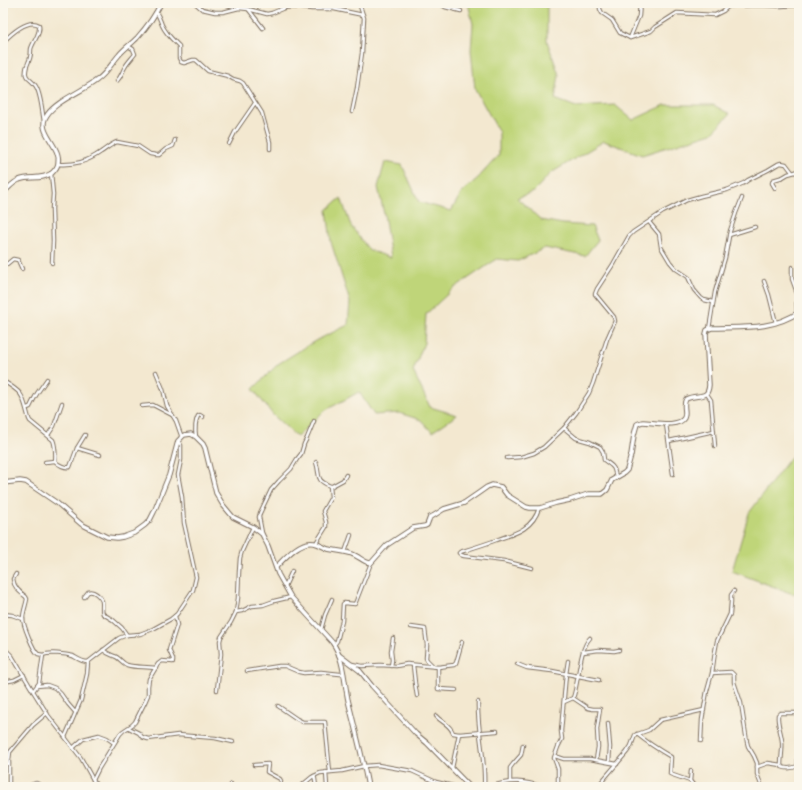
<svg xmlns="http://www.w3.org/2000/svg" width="802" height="790" font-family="'Balsamiq Sans',sans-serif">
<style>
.green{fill:#bfd579;stroke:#7d804c}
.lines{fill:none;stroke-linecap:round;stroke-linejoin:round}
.street-casing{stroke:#7b6c5c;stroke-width:4.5}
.secondary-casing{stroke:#7b6c5c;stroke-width:5.5}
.street{stroke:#fff;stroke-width:2.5}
.secondary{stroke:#fff;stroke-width:3.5}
</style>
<rect width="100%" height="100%" fill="#fbf7ec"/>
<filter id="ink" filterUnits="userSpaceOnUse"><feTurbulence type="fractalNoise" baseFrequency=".025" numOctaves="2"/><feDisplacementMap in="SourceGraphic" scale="8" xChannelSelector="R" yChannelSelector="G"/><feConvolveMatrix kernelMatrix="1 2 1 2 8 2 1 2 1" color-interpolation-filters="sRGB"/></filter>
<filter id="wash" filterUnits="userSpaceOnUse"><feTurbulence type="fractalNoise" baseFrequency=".012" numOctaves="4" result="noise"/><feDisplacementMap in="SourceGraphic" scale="16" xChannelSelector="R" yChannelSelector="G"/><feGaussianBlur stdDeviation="0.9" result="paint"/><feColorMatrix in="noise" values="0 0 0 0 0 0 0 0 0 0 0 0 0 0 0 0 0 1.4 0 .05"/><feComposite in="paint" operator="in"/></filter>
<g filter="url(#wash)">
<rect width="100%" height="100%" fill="#f3e8d0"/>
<!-- green -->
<g class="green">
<polygon points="468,3 547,3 547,41 559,75 555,99 576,107 615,105 633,120 665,105 713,105 730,114 712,133 642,155 604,141 551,173 533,192 517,198 541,220 563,224 592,226 598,240 585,256 545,248 518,261 497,259 454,288 426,314 424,343 413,371 430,407 457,415 432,432 421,420 399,413 374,415 359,392 324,411 297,437 273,415 253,389 278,364 315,341 348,325 350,302 331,242 327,210 341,198 351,226 369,250 391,258 384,214 378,187 385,162 402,165 419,202 451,211 462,192 478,178 499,155 499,132 475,89 471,50 473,24"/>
<polygon points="799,454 799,590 793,594 732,571 749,513 790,458"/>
</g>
</g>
<g filter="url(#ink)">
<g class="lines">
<!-- street casing -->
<g class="street-casing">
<g id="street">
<polyline points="195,3 202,9 215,12 223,12 239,8 248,9 267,14 272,13 284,8 292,7 312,9 334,9 363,15 364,18 362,53 357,88 352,112"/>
<polyline points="361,3 360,6 363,15"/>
<polyline points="439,3 445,7 461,11"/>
<polyline points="600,3 600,9 602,13 612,20 620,33 630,38 651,31 655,27 677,13 715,15 723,11 732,3"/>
<polyline points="729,6 759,5 781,6 799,5"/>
<polyline points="249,10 263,28"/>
<path d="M156 12C159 16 160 20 162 25 166 34 172 39 179 46V58L181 62 184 63 193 60H196L208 71 228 76 233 79 240 81 243 83 262 113 270 142V149"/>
<polyline points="630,38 639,16 640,3"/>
<path d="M3 42C11 34 28 18 39 25 41 34 33 41 31 49 31 52 31 55 30 58 29 62 26 66 26 70 24 78 31 79 35 85 41 92 42 112 44 121"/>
<path d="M117 81C121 77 122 72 125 67 128 62 132 58 135 54L133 49 128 46"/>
<polyline points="229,144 235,132 255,103"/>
<path d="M58 164C75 165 87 162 101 152 106 149 111 144 117 142L138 146 150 154 156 155H159L166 149 173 146 175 140"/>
<polyline points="51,173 53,194 52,209 53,241 52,263"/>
<polyline points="775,188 772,183 773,180 783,177 788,174 799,171"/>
<polyline points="649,222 659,234 661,247 670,262 676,269 688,277 694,290 701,298 704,300 713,302"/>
<polyline points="729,235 755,227"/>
<polyline points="3,263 7,264 13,259 18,260 22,269"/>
<polyline points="792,267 792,279 796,290 797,314"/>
<polyline points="764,281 769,295 776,323"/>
<polyline points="709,329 715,292 725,258 730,231 736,213 742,198"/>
<polyline points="156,372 163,389 167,406 176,421 181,435 181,437"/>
<path d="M3 381C25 394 22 395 29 419L30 421 53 440C55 444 56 456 55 461 58 465 65 468 70 467L77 448 85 435"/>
<polyline points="707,394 711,400 715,446"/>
<polyline points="142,406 153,405 172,415"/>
<polyline points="27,408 30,407 35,397 38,392 47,379"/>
<polyline points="666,424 673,474"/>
<path d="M564 428 576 438 590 442 600 447 603 452 604 460C613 467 614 465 616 478"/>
<polyline points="48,435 54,426 62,403"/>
<path d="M196 437C195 430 195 422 198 416L200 415 203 417"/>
<polyline points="669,441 714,431"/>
<polyline points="77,448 100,455"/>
<polyline points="507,458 521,457 534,453 544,447 564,428 576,413 589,393 593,383 607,339 615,321 614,317 595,294 597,289 612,266 629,236 633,232 663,212 687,200 701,196 727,190 744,183 748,180 768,170 778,164 781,163 786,164 792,172"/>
<polyline points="45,462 55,461"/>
<path d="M316 462C321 476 314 479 330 486H332L343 480 346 475"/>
<polyline points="262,533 259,517 260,513 271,490 279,481 291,469 297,459 301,454 304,444 307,438 314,421"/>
<polyline points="316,543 326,527 326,522 323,511 331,497 330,486"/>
<polyline points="345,552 351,535"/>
<path d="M532 568 504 561 464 556 461 555 459 553 460 552C473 548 486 544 499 539 517 533 533 528 539 508"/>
<path d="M16 574 13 579C14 588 20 592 26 597L27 599C26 605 23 612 23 618 23 625 33 650 38 654L43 655"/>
<polyline points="285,586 292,571"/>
<path d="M84 597C85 596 87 593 88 592 94 590 100 596 102 601 103 606 101 610 103 614L113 620 122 628 127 635"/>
<polyline points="236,612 238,598 239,572 240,558 242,551 253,527"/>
<polyline points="3,614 12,615 23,619"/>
<polyline points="411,627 425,629 427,645 426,658 427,660 433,666"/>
<polyline points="321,630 325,615 332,599"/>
<polyline points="334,645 337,641 342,621 343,604 344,603 355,604 371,563"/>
<polyline points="3,647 12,656 33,691"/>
<path d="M103 650C108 654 109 654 114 656 119 657 122 663 127 665 136 668 146 666 156 668"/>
<polyline points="583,652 599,650 614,651 619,650"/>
<polyline points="352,664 362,666 380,665 396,666 407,664 438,667 454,665 456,663 462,642"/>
<polyline points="517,664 527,668 552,671 599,680"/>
<polyline points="413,665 415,683 417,696"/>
<polyline points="391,666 392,660 391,651 393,638"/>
<polyline points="438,667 438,689 456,690"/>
<polyline points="247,671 279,666 285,666 299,672 304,673 321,672 340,674 344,674"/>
<polyline points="712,673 731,672 734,675 734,682 741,703 747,742 748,746 754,756 757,763 757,774 762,787"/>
<polyline points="3,682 14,680 24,675"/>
<polyline points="37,686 47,685 55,688 61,694 68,704 75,712"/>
<polyline points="217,690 221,654 220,641 221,637 231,622 236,612 242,611 252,606 263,605 274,601 291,597"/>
<polyline points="573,698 588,708 593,709 600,709 597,729 598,747 596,760"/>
<path d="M478 702C477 731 486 759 484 787"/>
<path d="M564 702 573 698C579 682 579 649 590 638"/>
<polyline points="278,706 297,719 303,722 325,722 330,772"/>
<path d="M436 716C442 723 450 724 453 733L459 734"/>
<polyline points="608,723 610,747 609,762"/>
<polyline points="129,728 139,733 142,737 148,739 178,735 215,738 233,742"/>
<path d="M637 734C648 743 659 750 671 757L670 774 690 781 695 787"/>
<polyline points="65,737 81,700 87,674 88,662"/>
<polyline points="701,741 702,720 707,691 712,673 715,652 717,641 730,614 731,602 731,595 734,591"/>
<polyline points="73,748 83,739 99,735 107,738 114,743"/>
<polyline points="555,756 564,759 590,759 617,764"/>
<polyline points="3,763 9,764"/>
<polyline points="254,765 268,764 267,772 280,779 281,781 280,787"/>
<path d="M781 765C781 757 783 749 782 741 781 732 777 723 778 715L780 713H799"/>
<path d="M757 767 768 763 781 765 782 767C787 769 793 768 798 766V738L799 731"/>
<polyline points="452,768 459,734 497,731"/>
<polyline points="326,772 327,787"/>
<polyline points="314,776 315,779 316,787"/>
<polyline points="93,780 99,768 120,734 123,731 132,725 135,722 145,702 148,695 148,686 149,679 158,664 162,661 173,662 173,659 169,650 177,625 175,616"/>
<polyline points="510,781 510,768 513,764 521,755 523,745"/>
<polyline points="690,781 691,771"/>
<polyline points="9,787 9,760 10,752 33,725 47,713"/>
<polyline points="25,787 36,783 45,787"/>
<path d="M97 787 81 758 48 715 33 691 39 683 43 655C49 652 66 654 73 656 78 659 82 662 88 662L119 638 127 635 140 634 153 629 171 619 177 614 193 590 196 577 184 523 182 497 178 475 181 460V445L178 441"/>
<polyline points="231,787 231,784"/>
<polyline points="300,787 312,777 320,773 342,771 364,766 378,765 412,771 436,782 457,787"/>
<path d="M491 787C510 779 524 781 544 787"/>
<polyline points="558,787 558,769 554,758 558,747 562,739 561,731 566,674 568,661"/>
<polyline points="565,787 598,786"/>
<polyline points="597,787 627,752 631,746 635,735 649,730 660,720 704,710"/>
</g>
</g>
<!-- secondary casing -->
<g class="secondary-casing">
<g id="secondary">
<path d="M3 193C8 189 13 182 19 180 30 175 40 181 52 173 55 170 58 167 58 163 62 146 35 132 47 115 56 101 83 91 97 80 106 74 112 63 119 55 124 49 131 44 137 38 146 28 155 16 161 3"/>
<path d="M3 483 20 481 26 482 57 503 81 524 107 537 117 538 123 537 134 533 145 525 150 520 154 512 169 475 178 441 184 435 191 434 196 437 203 444 205 448 216 493 223 505 233 517 253 527 262 534 268 546 278 574 291 597 332 642C344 658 344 681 348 700 355 729 363 758 368 787"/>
<path d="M276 567C285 558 300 540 314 543 319 544 323 547 328 549 336 551 345 551 352 554 359 556 364 563 371 563L387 545 413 528 425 526 427 525 430 517 433 516 444 509 464 503 480 492 487 487 492 485 501 487 507 495 526 507 530 508H540L556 503 570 500 588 494H602L607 490 612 480 624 473 627 470 631 455 634 435 637 424C640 423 641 422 643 422 653 422 678 428 684 418 687 412 682 405 686 399 697 393 708 401 709 385L706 334 707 330 712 328C742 327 773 330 799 312"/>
<polyline points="339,655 360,671 372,686 416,734 427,743 470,787"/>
</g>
</g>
<!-- street -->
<use href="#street" class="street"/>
<!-- secondary -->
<use href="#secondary" class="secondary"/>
</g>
</g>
<!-- margin -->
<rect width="802" height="790" fill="none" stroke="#fbf7ec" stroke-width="16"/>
</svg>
